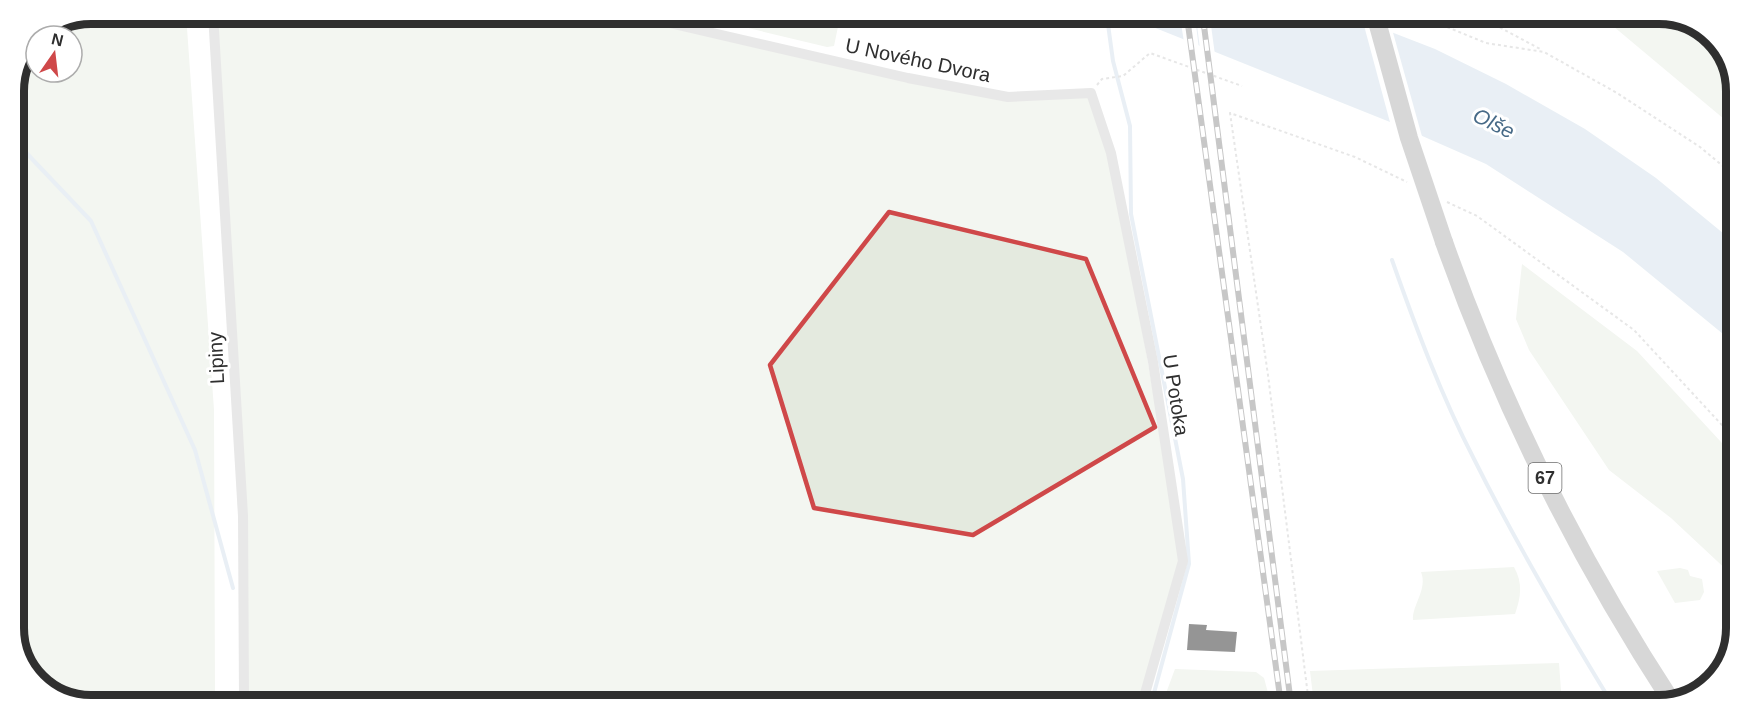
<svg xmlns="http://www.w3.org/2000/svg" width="1750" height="719" font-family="Helvetica,sans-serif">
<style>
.green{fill:#e4eadf}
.water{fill:#cedce8}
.pier{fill:#fff}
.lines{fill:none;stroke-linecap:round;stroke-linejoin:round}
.stream{stroke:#cedce8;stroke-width:4}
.building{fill:#161616}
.path{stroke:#c9c9c9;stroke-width:2;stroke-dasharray:3 3;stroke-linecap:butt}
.street{stroke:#ccc;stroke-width:10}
.primary{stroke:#a7a7a7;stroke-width:18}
.rail-casing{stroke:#848484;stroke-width:6}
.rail{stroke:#fff;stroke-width:4;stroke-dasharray:11;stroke-linecap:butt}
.primary-bridge{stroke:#a7a7a7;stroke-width:18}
.marked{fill:none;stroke:#cf4849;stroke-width:4.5;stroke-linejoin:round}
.labels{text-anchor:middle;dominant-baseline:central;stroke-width:6;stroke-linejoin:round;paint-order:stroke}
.shield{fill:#fff;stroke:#6d6d6d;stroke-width:1.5}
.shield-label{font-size:18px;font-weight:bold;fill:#2f2f2f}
.street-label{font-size:20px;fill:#2f2f2f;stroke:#fff}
.water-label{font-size:21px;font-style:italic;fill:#476a87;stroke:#fff}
.rim{fill:none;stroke:#2f2f2f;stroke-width:8}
</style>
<rect width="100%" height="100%" fill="#fff"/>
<!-- green -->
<g class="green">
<polygon points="91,14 186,14 214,410 215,700 62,700 29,675 14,633 14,86 36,37 36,72 72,72 72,36 36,36"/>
<polygon points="213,14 635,15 1008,97 1091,93 1111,153 1183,561 1142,704 244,700 245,650"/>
<polygon points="698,16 744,16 750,22 755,16 840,17 834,46 827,47"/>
<polygon points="1595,19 1688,19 1721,44 1736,86 1736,129 1613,26"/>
<polygon points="1522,264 1637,351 1733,455 1732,575 1671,518 1609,470 1529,350 1516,319"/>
<path d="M1514 567C1523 583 1521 597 1515 614L1413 620C1412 605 1428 589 1421 572Z"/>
<polygon points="1680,568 1688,570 1690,576 1702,579 1704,592 1700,600 1675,603 1657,571"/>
<polygon points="1559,663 1562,705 1314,704 1310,671"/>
<polygon points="1175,669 1256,672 1264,678 1271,704 1162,704"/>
</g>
<!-- water -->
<polygon class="water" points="1128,17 1355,18 1435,49 1506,84 1585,129 1656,178 1735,243 1734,343 1623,252 1486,164 1395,124"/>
<!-- pier -->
<g class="pier">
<polygon points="1180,17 1195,17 1199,49 1184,42"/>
<polygon points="1196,17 1210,18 1215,55 1200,49"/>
<polygon points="1362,18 1392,29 1423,140 1391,126"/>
</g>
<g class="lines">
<!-- stream -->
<g class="stream">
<polyline points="1107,17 1113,61 1130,126 1131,214 1183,479 1189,564 1151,704"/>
<polyline points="14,140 91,221 195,450 233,588"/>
<path d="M1392 260C1416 328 1441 395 1474 459 1516 543 1564 625 1613 705"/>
</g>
</g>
<!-- building -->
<polygon class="building" points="1189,624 1207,625 1206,630 1237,632 1235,652 1187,650"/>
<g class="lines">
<!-- path -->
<g class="path">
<polyline points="1425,18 1486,43 1544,52 1617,93 1700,147 1735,176"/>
<polyline points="1484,19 1542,50"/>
<polyline points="1097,85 1102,79 1123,76 1150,53 1242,86"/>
<polyline points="1447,202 1477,216 1634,330 1733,437"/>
<polyline points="1309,704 1268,375 1230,113 1355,157 1407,182"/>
</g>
<!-- street -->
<g class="street">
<polyline points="213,14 243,516 244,700"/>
<polyline points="635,15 908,78 1008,97 1091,93 1111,153 1153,362 1183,561 1142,704"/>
</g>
<!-- primary -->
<path class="primary" d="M1444 242C1501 403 1578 558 1672 702"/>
<!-- rail casing -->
<g class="rail-casing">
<g id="rail">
<polyline points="1187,17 1281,704"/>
<polyline points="1203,18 1291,704"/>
</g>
</g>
<!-- rail -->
<use href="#rail" class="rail"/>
<!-- primary-bridge -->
<polyline class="primary-bridge" points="1376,18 1409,138 1444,242"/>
</g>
<!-- marked area -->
<path d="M0 0H1750V719H0ZM889 212 1086 259 1155 427 973 535 814 508 770 365Z" fill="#fff" fill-opacity=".55" fill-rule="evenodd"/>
<path class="marked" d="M889 212 1086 259 1155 427 973 535 814 508 770 365Z"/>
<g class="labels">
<!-- shield labels -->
<rect class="shield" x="1528.5" y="463" width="33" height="30" rx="4.5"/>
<g class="shield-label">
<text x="1545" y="478">67</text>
</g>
<!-- street labels -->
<g class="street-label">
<text transform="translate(918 60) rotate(12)">U Nového Dvora</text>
<text transform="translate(216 358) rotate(-93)">Lipiny</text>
<text transform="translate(1176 395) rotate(81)">U Potoka</text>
</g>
<!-- water labels -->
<g class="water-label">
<text transform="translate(1494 123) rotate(26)">Olše</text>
</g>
</g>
<!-- crop -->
<path d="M0 0H1750V719H0ZM91 24H1659A67 67 0 0 1 1726 91V628A67 67 0 0 1 1659 695H91A67 67 0 0 1 24 628V91A67 67 0 0 1 91 24Z" fill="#fff" fill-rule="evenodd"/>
<path class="rim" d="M91 24H1659A67 67 0 0 1 1726 91V628A67 67 0 0 1 1659 695H91A67 67 0 0 1 24 628V91A67 67 0 0 1 91 24Z"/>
<!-- north arrow -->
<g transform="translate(54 54) rotate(14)"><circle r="28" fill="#ffffff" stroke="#acacac" stroke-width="1.5"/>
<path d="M0-4.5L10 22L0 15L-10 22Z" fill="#cf4849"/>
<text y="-9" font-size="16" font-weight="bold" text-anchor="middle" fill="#2f2f2f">N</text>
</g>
</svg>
